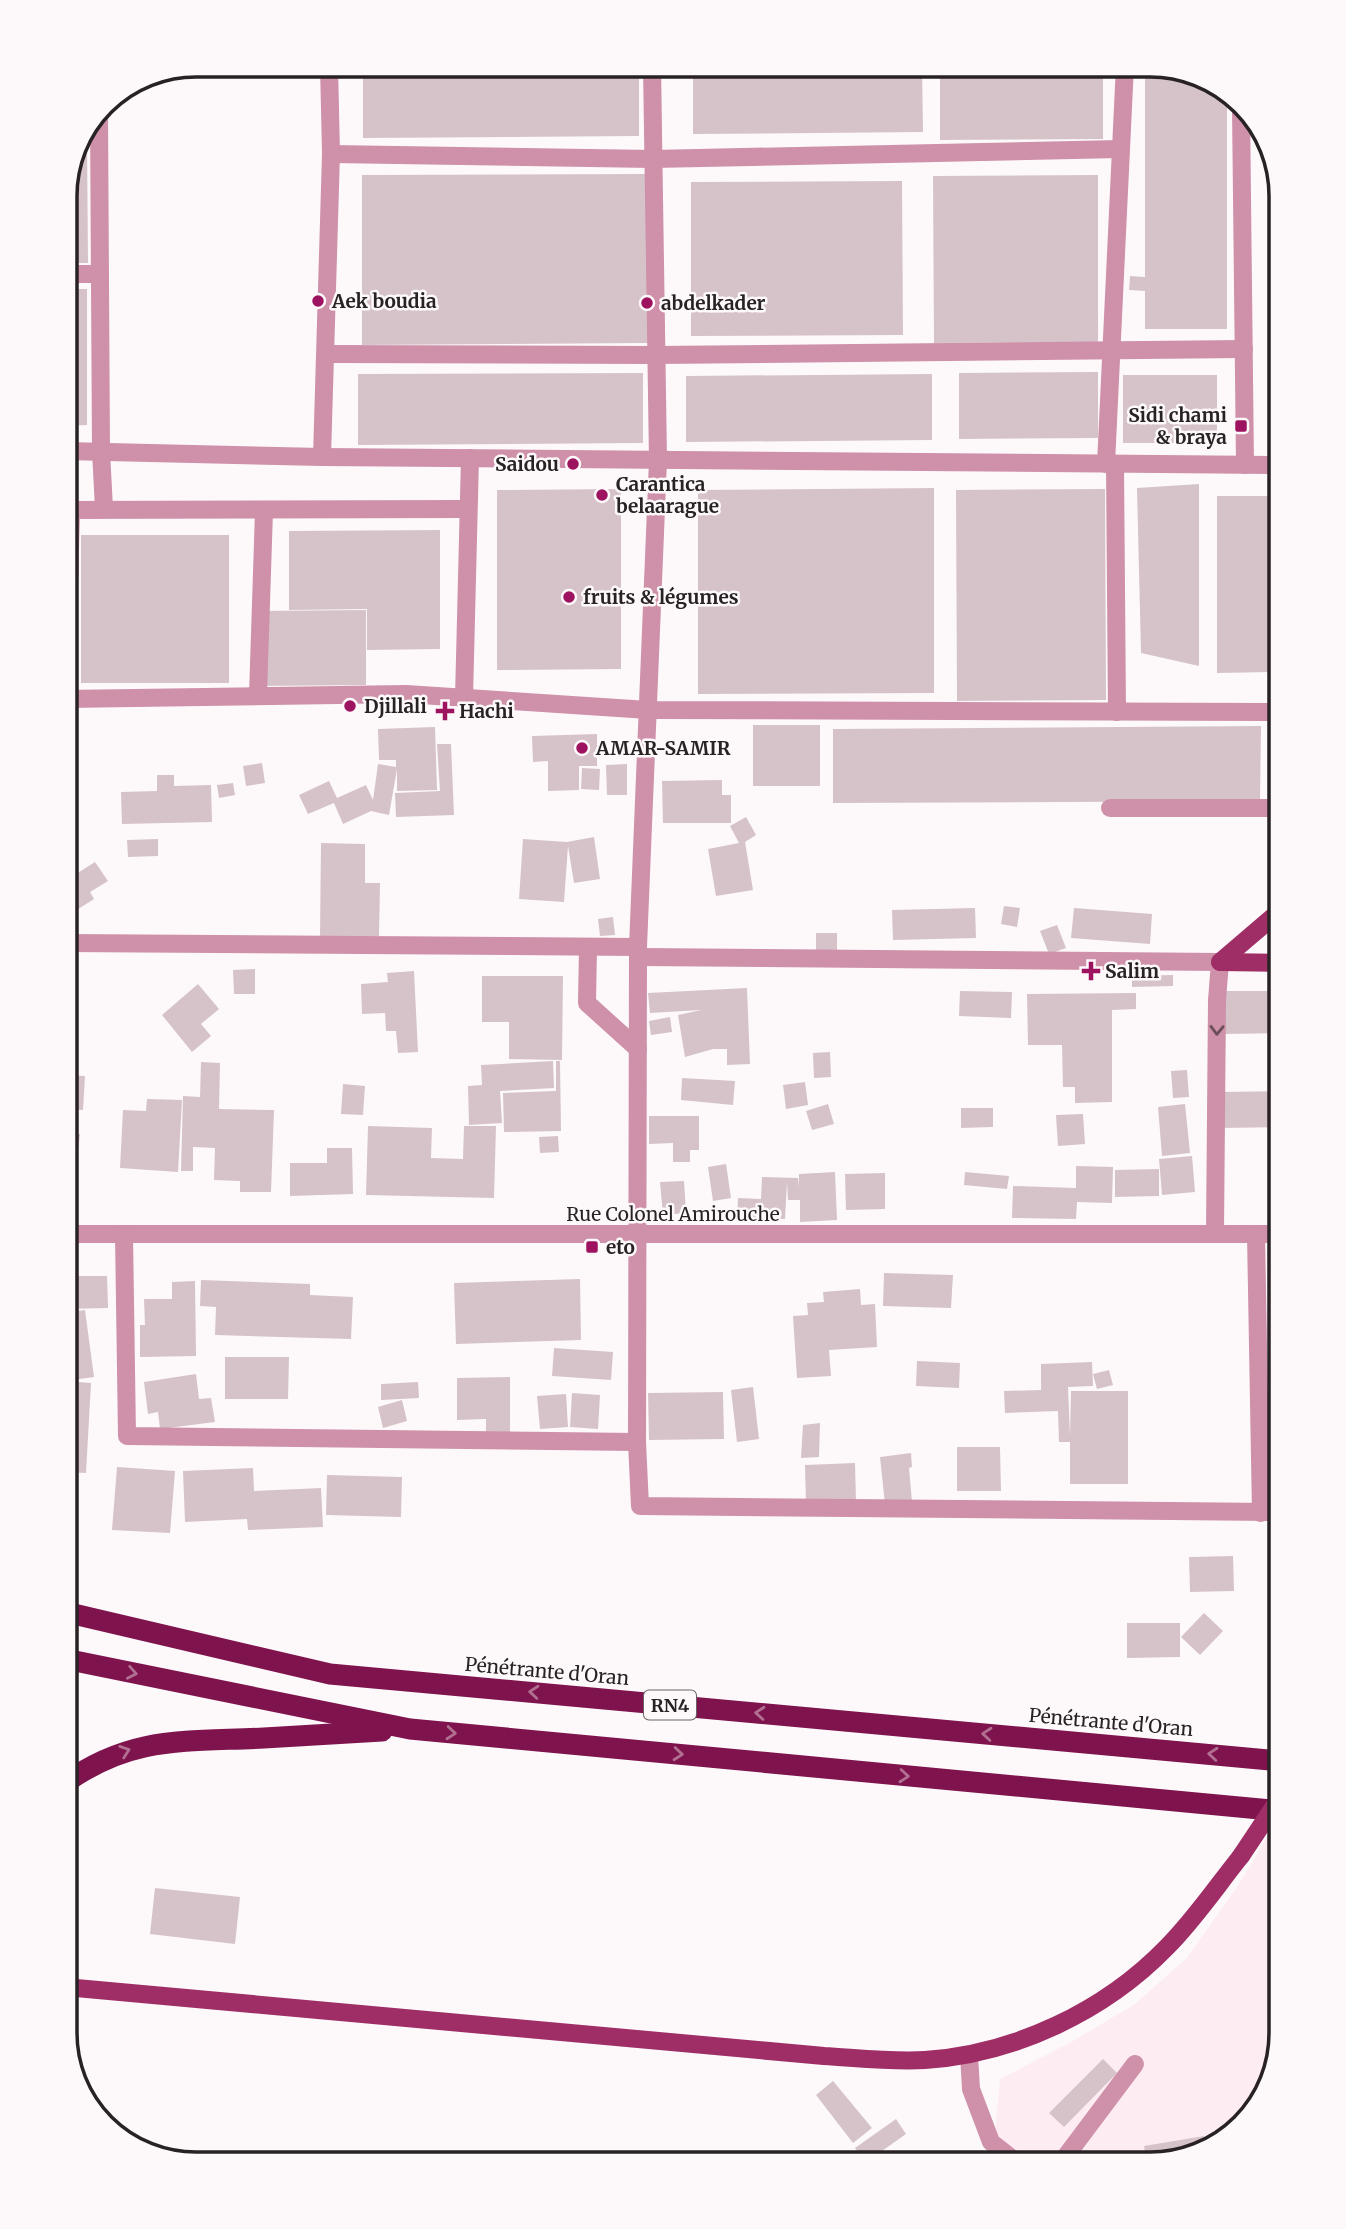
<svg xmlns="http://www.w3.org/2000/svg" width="1346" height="2229" font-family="Merriweather,serif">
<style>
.built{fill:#fdecf2}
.building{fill:#d6c3c9}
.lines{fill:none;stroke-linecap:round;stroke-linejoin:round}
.minor{stroke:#cf90a9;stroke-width:18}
.major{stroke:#9f2d66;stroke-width:18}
.highway{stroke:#7f134d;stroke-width:21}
.major-bridge{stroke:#9f2d66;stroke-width:18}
.oneway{stroke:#6b4e59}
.oneway2{stroke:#b16f92}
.poi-dot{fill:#9e1360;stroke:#fdf9fa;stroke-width:2.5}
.labels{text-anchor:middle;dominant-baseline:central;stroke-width:5;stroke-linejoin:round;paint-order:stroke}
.shield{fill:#fdf9fa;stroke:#696264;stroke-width:2}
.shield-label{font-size:18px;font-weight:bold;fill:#292224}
.poi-label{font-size:19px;font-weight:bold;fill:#292224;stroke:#fdf9fa;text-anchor:start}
.street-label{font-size:19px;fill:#292224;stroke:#fdf9fa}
.rim{fill:none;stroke:#292224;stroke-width:3.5}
</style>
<rect width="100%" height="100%" fill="#fdf9fa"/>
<!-- built -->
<polygon class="built" points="1275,1824 1281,1825 1281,2033 1259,2105 1208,2151 1150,2164 1068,2164 994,2143 1000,2079 1073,2041 1135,2004 1187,1958 1239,1884"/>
<!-- building -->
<g class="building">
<polygon points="363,65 639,65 639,136 363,138"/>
<polygon points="1026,65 1104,65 1105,71 1026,72"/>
<polygon points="922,67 923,132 693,134 693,69"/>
<polygon points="1171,69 1223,87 1227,91 1227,329 1145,329 1145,291 1129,290 1130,276 1145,277 1145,70"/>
<polygon points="1103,77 1103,139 940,140 940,78"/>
<polygon points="87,139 88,263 65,263 65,188"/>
<polygon points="648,174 648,343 362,345 362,175"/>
<polygon points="1098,175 1098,342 934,343 933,176"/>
<polygon points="902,181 903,335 691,336 691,182"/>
<polygon points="65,289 87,289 87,425 65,426"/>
<polygon points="1098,372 1098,438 959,439 959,373"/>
<polygon points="643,373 643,443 358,445 358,374"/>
<polygon points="932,374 932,440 686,442 686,376"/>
<rect x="1123" y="375" width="94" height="68"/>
<polygon points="1199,484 1199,666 1141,653 1137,488"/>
<polygon points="934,488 934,693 698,694 698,490"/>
<polygon points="621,489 621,669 497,670 497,490"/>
<polygon points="1105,489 1106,700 957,701 956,490"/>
<polygon points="1217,496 1276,496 1276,672 1217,673"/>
<polygon points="440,530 440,649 367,650 367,609 289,610 289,531"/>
<rect x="81" y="535" width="148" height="148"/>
<polygon points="366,610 366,685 254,686 253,611"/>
<rect x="753" y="725" width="67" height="61"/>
<polygon points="1261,726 1260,801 833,803 833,729"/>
<polygon points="435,727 437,790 397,791 397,769 389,815 371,811 343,824 334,803 308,814 299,795 329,781 337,798 366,785 373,800 378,764 396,767 396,760 379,760 378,729"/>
<polygon points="597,734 597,766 579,766 579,790 548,791 548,761 533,762 532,736"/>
<polygon points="437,744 451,744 454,815 396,817 395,793 440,791"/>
<polygon points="262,763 265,783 246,786 243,766"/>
<polygon points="627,764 627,795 607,795 606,765"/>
<polygon points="582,768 600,769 599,790 581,789"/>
<polygon points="157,775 174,775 174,786 211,785 212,822 122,824 121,792 157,791"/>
<polygon points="722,780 722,795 731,795 731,823 663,823 662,781"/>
<polygon points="233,783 235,795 219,798 217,785"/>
<polygon points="746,817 756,835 745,842 753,890 716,896 708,849 739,843 730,826"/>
<polygon points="594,837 600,879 574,883 568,846 564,902 519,899 523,839 567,842"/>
<polygon points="158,839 158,856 128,857 127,840"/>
<polygon points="321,843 365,844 365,883 380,883 379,936 320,936"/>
<polygon points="95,862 108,881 90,892 94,899 72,913 65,901 65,881"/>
<polygon points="1004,906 1020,908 1017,927 1001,924"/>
<polygon points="975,908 976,938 893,940 892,910"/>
<polygon points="1074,908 1152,914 1150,944 1071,938"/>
<polygon points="613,917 615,935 600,936 598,919"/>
<polygon points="1057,925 1066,948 1049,954 1040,931"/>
<rect x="816" y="933" width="21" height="19"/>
<polygon points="255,969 255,994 234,994 233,970"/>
<polygon points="414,971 418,1052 398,1053 396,1031 386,1031 385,1013 362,1014 361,984 388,982 387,973"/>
<polygon points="1173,975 1173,986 1132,987 1132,976"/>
<polygon points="482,976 563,976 562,1060 509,1059 509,1022 482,1022"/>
<polygon points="198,984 219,1009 201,1024 211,1036 192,1052 162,1015"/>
<polygon points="747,988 750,1064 727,1065 727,1049 713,1049 685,1057 678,1015 701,1010 650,1013 648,993"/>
<polygon points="960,991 1012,992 1011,1018 959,1016"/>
<polygon points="1223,991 1281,991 1281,1033 1224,1034"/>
<polygon points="1136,993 1136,1009 1112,1010 1112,1102 1075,1103 1075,1087 1063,1087 1062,1045 1028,1045 1027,994"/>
<polygon points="670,1017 672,1032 651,1035 649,1021"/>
<polygon points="830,1052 831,1077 814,1078 813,1053"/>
<polygon points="553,1061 554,1088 500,1091 502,1123 469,1125 468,1086 482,1085 481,1065"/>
<polygon points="556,1061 560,1061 561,1131 504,1132 503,1093 556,1091"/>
<polygon points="201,1062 220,1063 219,1109 274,1110 271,1192 240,1192 240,1181 214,1180 215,1148 193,1147 193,1171 181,1171 183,1096 200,1097"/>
<polygon points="1187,1070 1189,1097 1173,1098 1171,1071"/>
<polygon points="65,1075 85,1076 83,1110 65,1109"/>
<polygon points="682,1078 735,1081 733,1105 681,1100"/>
<polygon points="805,1082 808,1105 786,1109 783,1085"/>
<polygon points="343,1084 365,1086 363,1115 341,1114"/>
<polygon points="1281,1091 1281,1127 1221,1128 1221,1092"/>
<polygon points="147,1099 182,1100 178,1172 120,1168 123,1110 146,1111"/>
<polygon points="828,1104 834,1124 812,1130 806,1111"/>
<polygon points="1185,1104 1190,1153 1162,1156 1158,1107"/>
<polygon points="961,1108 993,1108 993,1127 961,1128"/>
<polygon points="1083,1114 1085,1144 1058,1146 1056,1115"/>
<polygon points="649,1116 699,1116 699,1150 690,1150 690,1162 673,1162 673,1143 649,1144"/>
<polygon points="368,1126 432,1128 431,1158 463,1159 464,1126 496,1126 494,1198 366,1195"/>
<polygon points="65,1133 80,1134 75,1177 65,1176"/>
<polygon points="558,1136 559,1152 540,1153 539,1137"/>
<polygon points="327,1148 352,1148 353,1194 290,1196 290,1163 327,1163"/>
<polygon points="1192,1156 1195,1192 1162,1195 1159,1159"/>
<polygon points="726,1164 731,1198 713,1201 708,1167"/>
<polygon points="1076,1166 1113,1167 1112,1203 1077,1202 1076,1219 1012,1218 1013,1186 1076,1188"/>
<polygon points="1159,1169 1159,1196 1115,1197 1115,1170"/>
<polygon points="835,1172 837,1220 800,1222 800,1200 788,1200 787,1182 785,1219 737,1218 738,1198 761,1199 762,1177 798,1178 799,1187 799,1174"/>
<polygon points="965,1172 1009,1176 1007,1189 964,1185"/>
<polygon points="885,1173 885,1209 846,1210 845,1174"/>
<polygon points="684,1181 686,1213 663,1215 660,1182"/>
<polygon points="884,1273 953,1275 951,1308 883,1306"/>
<polygon points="65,1276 107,1276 108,1308 65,1309"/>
<polygon points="580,1279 581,1340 456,1344 454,1283"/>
<polygon points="201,1280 310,1284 310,1295 353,1297 351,1339 215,1335 216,1307 200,1306"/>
<polygon points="195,1281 196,1356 140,1357 140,1325 145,1325 144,1299 172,1299 172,1282"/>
<polygon points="860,1289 861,1305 875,1304 877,1347 829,1350 831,1376 797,1378 793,1316 808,1315 807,1303 824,1302 823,1292"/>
<polygon points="85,1310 94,1377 65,1381 65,1313"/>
<polygon points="554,1348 613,1352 611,1380 552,1376"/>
<polygon points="225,1357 289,1357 288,1399 225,1399"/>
<polygon points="917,1361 960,1363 959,1388 916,1386"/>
<polygon points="1092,1362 1093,1386 1068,1387 1070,1436 1071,1391 1128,1391 1128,1484 1070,1484 1070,1442 1059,1442 1058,1411 1005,1413 1004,1391 1041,1390 1041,1364"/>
<polygon points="1109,1370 1113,1385 1097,1389 1093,1374"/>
<polygon points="196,1374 199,1399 211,1398 215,1422 160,1429 158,1412 148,1414 144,1382"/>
<polygon points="510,1377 510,1432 486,1433 486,1419 457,1420 457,1378"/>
<polygon points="65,1381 91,1383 86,1473 65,1472"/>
<polygon points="418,1382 419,1398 381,1400 381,1384"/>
<polygon points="753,1387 759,1439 737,1442 731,1390"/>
<polygon points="723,1392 724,1439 649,1440 648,1393"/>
<polygon points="572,1393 600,1395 598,1429 570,1427"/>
<polygon points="566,1394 568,1427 540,1429 537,1396"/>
<polygon points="402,1400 407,1421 383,1428 378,1407"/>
<polygon points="1279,1402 1281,1402 1281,1465 1275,1465"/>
<polygon points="820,1423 819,1457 801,1458 803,1425"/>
<polygon points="957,1447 1000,1447 1001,1491 957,1491"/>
<polygon points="911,1453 912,1467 909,1468 912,1502 885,1504 880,1457"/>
<polygon points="855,1463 856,1501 806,1503 805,1465"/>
<polygon points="117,1467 175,1471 170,1533 112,1530"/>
<polygon points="253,1468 254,1491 321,1488 323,1527 248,1530 247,1519 185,1522 183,1471"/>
<polygon points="327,1475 402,1477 401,1517 326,1515"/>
<polygon points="1233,1556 1234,1591 1190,1592 1189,1557"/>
<polygon points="1204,1613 1223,1631 1200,1655 1181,1637"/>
<polygon points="1127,1623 1180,1623 1180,1657 1127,1658"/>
<polygon points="155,1888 240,1897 235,1944 150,1934"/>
<polygon points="1103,2059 1117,2073 1064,2127 1049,2113"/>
<polygon points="833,2081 872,2128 853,2143 816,2095"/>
<polygon points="896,2119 906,2134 865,2163 855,2148"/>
<polygon points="1204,2136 1207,2151 1147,2164 1144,2146"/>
</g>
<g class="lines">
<!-- minor -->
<g class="minor">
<polyline points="652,65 658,460 638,947 637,1442 640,1506 1281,1512"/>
<polyline points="1241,108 1245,465"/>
<polyline points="99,112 101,451 104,509"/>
<polyline points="331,154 653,159 1120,149"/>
<polyline points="65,274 100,274"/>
<polyline points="326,354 656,355 1244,349"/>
<polyline points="65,451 322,457 1281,465"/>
<polyline points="322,457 331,154 329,65"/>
<polyline points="1106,464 1125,65"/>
<polyline points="1115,465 1117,712"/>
<polyline points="65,510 468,509"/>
<polyline points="258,695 264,511"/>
<polyline points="464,698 470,458"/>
<polyline points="65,699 406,694 648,710 1281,712"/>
<polyline points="66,699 71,510"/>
<polyline points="1110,808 1281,808"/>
<polyline points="65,943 638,947"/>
<polyline points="588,947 587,1003 638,1049"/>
<polyline points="639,957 1220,962 1217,1000 1215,1232"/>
<polyline points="65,1234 1281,1234"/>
<polyline points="124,1234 127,1436 637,1442"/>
<polyline points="1256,1234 1261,1513"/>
<polyline points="969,2055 971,2089 991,2142 1019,2164"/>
<polyline points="1060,2164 1135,2064"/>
</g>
<!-- major -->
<g class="major">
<polyline points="1220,962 1281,910"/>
<polyline points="1220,962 1281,963"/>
<path d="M65 1987 824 2056C858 2058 892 2062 925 2060 1015 2054 1105 2011 1167 1947 1194 1920 1217 1886 1241 1856"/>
</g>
<!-- highway -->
<g class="highway">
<polyline points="65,1612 330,1674 1281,1761"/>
<polyline points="65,1659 410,1729 1281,1811"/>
<path d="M65 1783C132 1735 186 1742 264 1738 303 1736 343 1733 382 1731"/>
</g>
<!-- major-bridge -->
<polyline class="major-bridge" points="1241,1856 1281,1796"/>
</g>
<!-- one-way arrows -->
<defs><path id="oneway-chevron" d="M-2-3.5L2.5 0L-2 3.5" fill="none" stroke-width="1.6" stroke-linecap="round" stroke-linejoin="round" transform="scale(1.75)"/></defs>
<use class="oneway" href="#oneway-chevron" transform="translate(1217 1030) rotate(91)"/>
<g class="oneway2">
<use href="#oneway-chevron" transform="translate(132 1673) rotate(11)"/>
<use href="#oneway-chevron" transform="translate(534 1692) rotate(-175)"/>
<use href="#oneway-chevron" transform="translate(760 1713) rotate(-175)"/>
<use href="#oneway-chevron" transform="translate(451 1733) rotate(5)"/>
<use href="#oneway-chevron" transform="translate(987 1734) rotate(-175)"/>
<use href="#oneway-chevron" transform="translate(125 1751) rotate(-19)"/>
<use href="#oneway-chevron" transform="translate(678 1754) rotate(5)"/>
<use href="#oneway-chevron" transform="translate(1213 1754) rotate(-175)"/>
<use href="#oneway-chevron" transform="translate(904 1776) rotate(5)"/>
</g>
<!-- markers -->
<g class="poi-dot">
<circle cx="318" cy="301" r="7"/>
<circle cx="647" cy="303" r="7"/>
<rect x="1234" y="419" width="14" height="14" rx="3.5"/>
<circle cx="573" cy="464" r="7"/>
<circle cx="602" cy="495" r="7"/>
<circle cx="569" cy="597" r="7"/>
<circle cx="350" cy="706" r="7"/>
<path d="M441.5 700.5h7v7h7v7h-7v7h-7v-7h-7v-7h7z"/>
<circle cx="582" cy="748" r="7"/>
<path d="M1087.5 960.5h7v7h7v7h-7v7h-7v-7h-7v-7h7z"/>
<rect x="585" y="1240" width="14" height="14" rx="3.5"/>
</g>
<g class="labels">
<!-- shield labels -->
<rect class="shield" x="644" y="1690.5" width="52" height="29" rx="5"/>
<g class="shield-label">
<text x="670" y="1705">RN4</text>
</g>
<!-- poi labels -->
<g class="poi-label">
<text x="332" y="301">Aek boudia</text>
<text x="661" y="303">abdelkader</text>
<text x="1227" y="415" text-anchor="end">Sidi chami<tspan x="1227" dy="22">&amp; braya</tspan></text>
<text x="559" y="464" text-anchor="end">Saidou</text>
<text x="616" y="484">Carantica<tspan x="616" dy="22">belaarague</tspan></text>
<text x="583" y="597">fruits &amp; légumes</text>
<text x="364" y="706">Djillali</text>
<text x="459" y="711">Hachi</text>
<text x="596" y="748">AMAR-SAMIR</text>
<text x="1105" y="971">Salim</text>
<text x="606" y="1247">eto</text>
</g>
<!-- street labels -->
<g class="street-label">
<text x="673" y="1214">Rue Colonel Amirouche</text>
<text transform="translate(547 1671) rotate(5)">Pénétrante d'Oran</text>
<text transform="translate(1111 1722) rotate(5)">Pénétrante d'Oran</text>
</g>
</g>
<!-- crop -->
<path d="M0 0H1346V2229H0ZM196 77H1150A119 119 0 0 1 1269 196V2033A119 119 0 0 1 1150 2152H196A119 119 0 0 1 77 2033V196A119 119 0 0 1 196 77Z" fill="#fdf9fa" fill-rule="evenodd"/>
<path class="rim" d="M196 77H1150A119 119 0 0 1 1269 196V2033A119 119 0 0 1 1150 2152H196A119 119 0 0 1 77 2033V196A119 119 0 0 1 196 77Z"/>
</svg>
